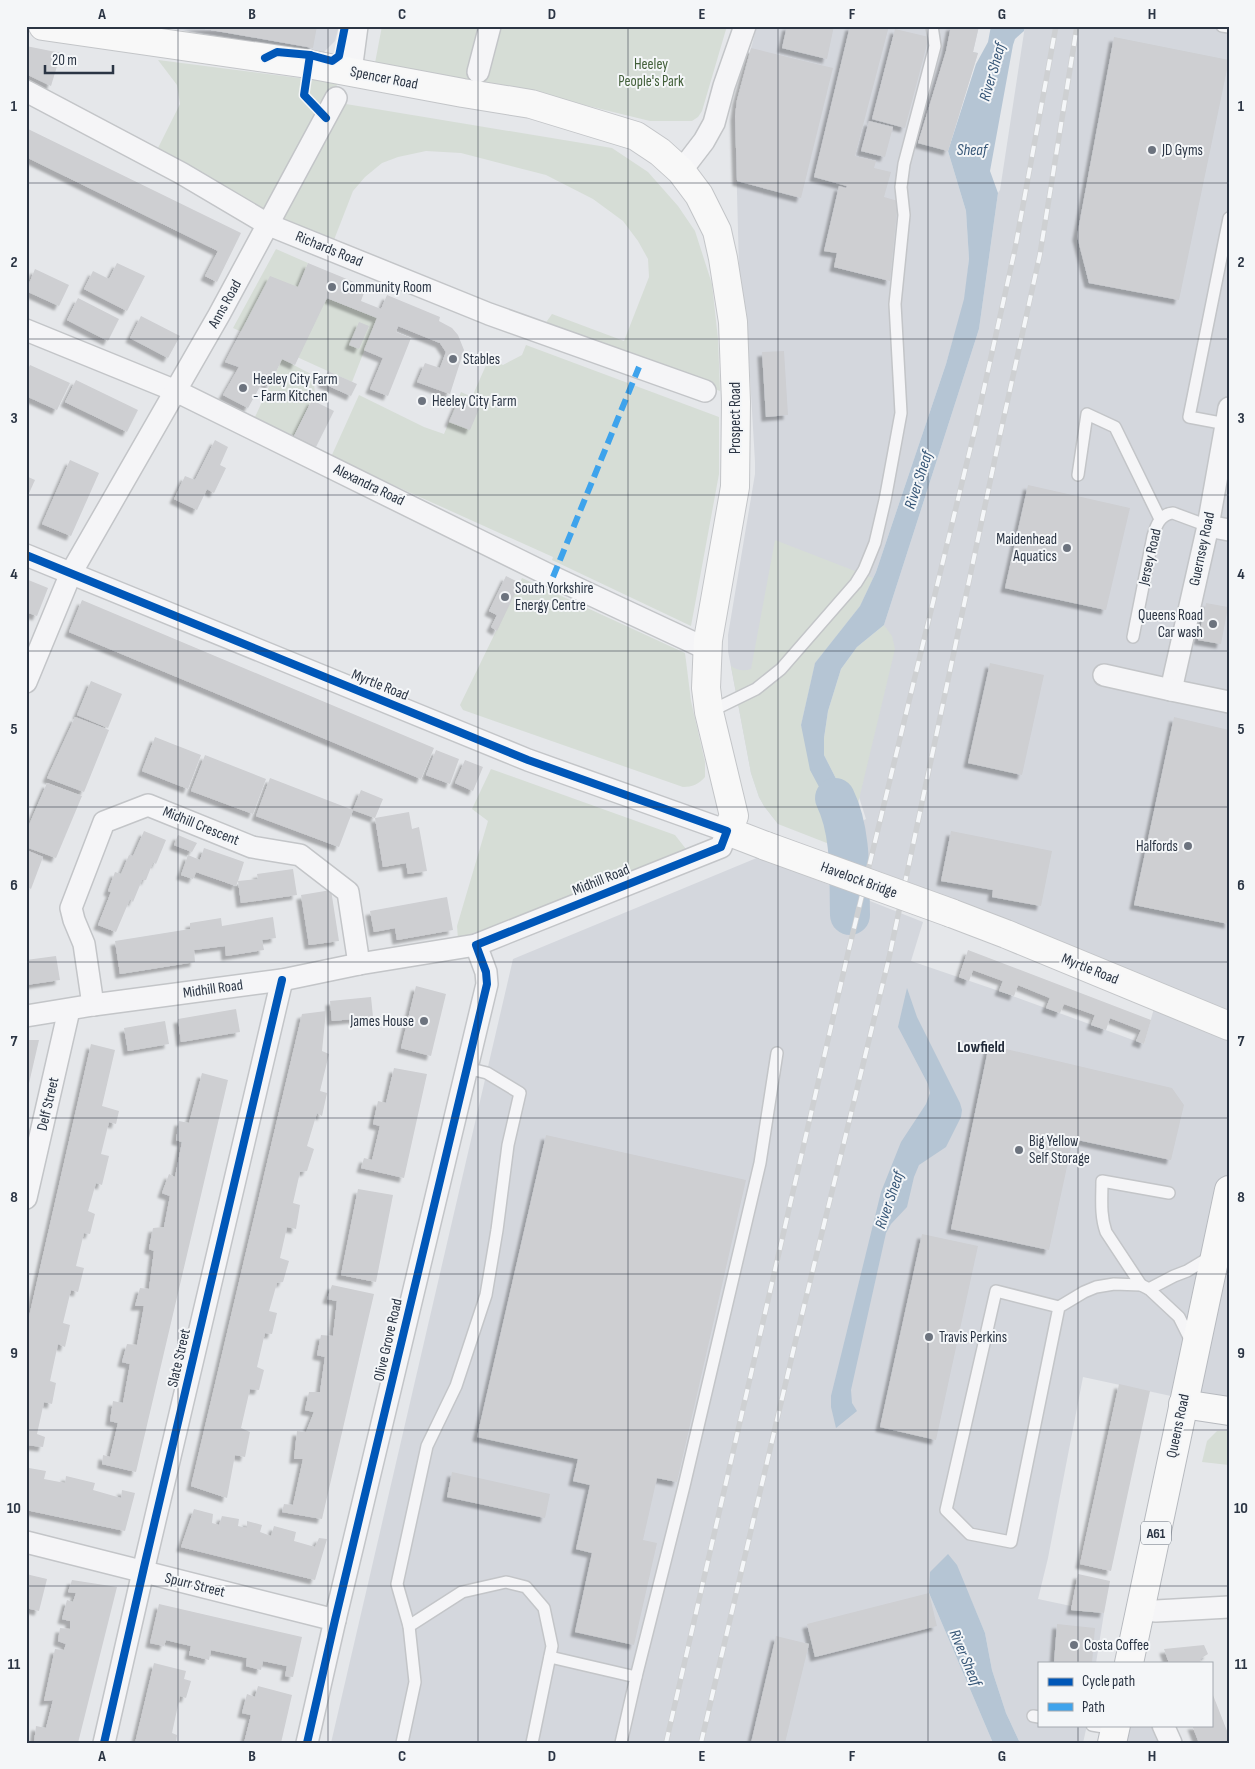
<svg xmlns="http://www.w3.org/2000/svg" width="1255" height="1769" font-family="'Sofia Sans Condensed',sans-serif">
<style>
.built{fill:#d4d7dd}
.green{fill:#d6ddd6}
.water{fill:#b5c5d4}
.lines{fill:none;stroke-linecap:round;stroke-linejoin:round}
.river{stroke:#b5c5d4;stroke-width:40}
.building{fill:#cecfd2;filter:url(#shadow)}
.service-casing{stroke:#c3c5c8;stroke-width:14}
.minor-casing{stroke:#c3c5c8;stroke-width:24}
.secondary-casing{stroke:#c3c5c8;stroke-width:30}
.trunk-casing{stroke:#b7babf;stroke-width:30}
.service{stroke:#f5f5f7;stroke-width:11}
.minor{stroke:#f5f5f7;stroke-width:21}
.secondary{stroke:#f8f8f8;stroke-width:28}
.trunk{stroke:#f8f8f8;stroke-width:28}
.rail-casing{stroke:#ced0d2;stroke-width:5.5}
.rail{stroke:#f4f6f8;stroke-width:4;stroke-dasharray:11;stroke-linecap:butt}
.secondary-bridge-casing{stroke:#c3c5c8;stroke-width:30;stroke-linecap:butt}
.secondary-bridge{stroke:#f8f8f8;stroke-width:28}
.quiet{stroke:#3ea3ec;stroke-width:6;stroke-dasharray:12 6;stroke-linecap:butt}
.cycleway-casing{stroke:#f4f6f8;stroke-width:11}
.cycleway{stroke:#0057b8;stroke-width:8}
.grid{fill:none;stroke:#2b3544;stroke-width:1;stroke-opacity:0.55}
.poi-dot{fill:#6c737e;stroke:#f4f6f8;stroke-width:2}
.labels{text-anchor:middle;dominant-baseline:central;stroke-width:4;stroke-linejoin:round;paint-order:stroke}
.shield{fill:#f4f6f8;stroke:#676f7a;stroke-width:1}
.shield-label{font-size:14px;font-weight:bold;fill:#2b3544}
.park-label{font-size:15px;fill:#425f39;stroke:#f4f6f8}
.street-label{font-size:15px;fill:#2b3544;stroke:#f4f6f8}
.poi-label{font-size:15px;fill:#2b3544;stroke:#f4f6f8;text-anchor:start}
.water-label{font-size:16px;font-style:italic;fill:#365677;stroke:#f4f6f8}
.neighbourhood-label{font-size:16px;font-weight:bold;fill:#1d2635;stroke:#f4f6f8}
.neatline{fill:none;stroke:#2b3544;stroke-width:2}
.grid-label{font-size:16px;text-anchor:middle;font-weight:bold;fill:#2b3544}
</style>
<defs>
<filter id="shadow"><feDropShadow dx="-4.5" dy="4.5" stdDeviation="1" flood-color="#0004"/></filter>
</defs>
<rect width="100%" height="100%" fill="#e5e7ea"/>
<!-- built -->
<g class="built">
<polygon points="154,26 339,26 335,41 323,53"/>
<polygon points="757,26 979,26 973,52 978,53 948,151 966,211 969,259 965,299 946,364 876,572 860,606 815,663 778,824 764,806 759,797 751,773 728,651 728,635 755,474 755,462 746,308 740,307 735,116 737,100"/>
<polygon points="1025,26 1229,26 1229,1411 1183,1404 1171,1396 1083,1377 1048,1558 1038,1599 1071,1606 1071,1610 1104,1613 1096,1663 1039,1663 1039,1725 1087,1725 1083,1743 1020,1743 1006,1713 992,1670 985,1633 969,1595 929,1593 993,1743 331,1743 513,959 759,857 923,922 911,961 999,991 1144,1044 1160,987 936,900 938,893 856,863 855,825 866,819 850,769 884,625 979,329 998,193 1000,190"/>
<polygon points="1116,1725 1163,1725 1171,1743 1112,1743"/>
</g>
<!-- green -->
<g class="green">
<polygon points="382,26 727,26 702,111 698,117 692,121 650,121 535,93 375,63"/>
<polygon points="158,60 338,83 270,212 157,150 180,104 177,85"/>
<polygon points="346,104 612,148 648,172 678,206 695,231 712,284 718,339 720,391 542,328 552,314 624,341 649,277 648,259 638,241 623,221 593,199 546,175 461,153 426,151 398,157 382,163 365,177 353,191 332,245 279,222"/>
<polygon points="276,249 308,263 298,287 377,318 352,382 233,328"/>
<polygon points="526,345 719,417 719,474 691,626 552,560 553,557 331,457 359,395 424,427 444,434 461,392 472,397 487,363 476,357 477,355 503,365 522,355"/>
<polygon points="282,359 313,375 315,393 294,436 255,417"/>
<path d="M775 540 873 578 860 606 815 663 801 725 834 815 837 847 778 824 764 806 759 797 751 773 731 666C738 671 744 671 751 669Z"/>
<path d="M522 578 685 653 691 701 705 762V777C699 784 692 787 683 787L463 710 460 705Z"/>
<polygon points="884,625 892,636 895,649 855,816 824,755 824,738 828,711 841,669 857,647"/>
<polygon points="491,769 675,835 686,849 679,856 458,939 457,926 488,821 472,809"/>
<polygon points="1217,1431 1229,1431 1229,1465 1202,1462 1207,1441"/>
</g>
<!-- water -->
<g class="water">
<polygon points="991,26 1025,26 1024,31 1015,39 1013,45 990,171 998,193 979,329 884,625 857,647 841,669 828,711 824,738 824,755 855,816 856,854 837,847 834,815 810,770 801,725 815,663 860,606 876,572 946,364 964,299 969,259 966,211 948,151 976,64 988,42"/>
<polygon points="907,988 917,1017 960,1103 962,1110 961,1117 946,1147 919,1165 914,1177 907,1207 891,1224 886,1233 851,1390 852,1403 857,1411 836,1428 831,1407 831,1396 881,1192 901,1142 926,1104 930,1093 928,1084 898,1027"/>
<polygon points="948,1554 957,1565 985,1633 992,1670 1006,1713 1020,1743 993,1743 929,1593 930,1572"/>
</g>
<g class="lines">
<!-- river -->
<path class="river" d="M835 798C852 833 849 877 850 915"/>
</g>
<!-- building -->
<g class="building">
<polygon points="188,26 317,26 313,48"/>
<polygon points="787,26 834,26 827,59 782,48"/>
<polygon points="850,26 889,26 855,156 876,161 874,168 891,172 884,197 898,201 890,281 834,267 837,253 824,251 839,186 846,188 847,186 814,177"/>
<polygon points="951,26 979,26 973,52 978,53 948,151 918,143 946,51"/>
<polygon points="895,29 929,37 905,128 872,119"/>
<polygon points="1114,37 1229,60 1179,300 1089,283 1077,236"/>
<polygon points="26,46 61,53 51,86 26,74"/>
<polygon points="751,48 833,68 801,198 737,181 735,116 737,100"/>
<polygon points="869,121 893,127 885,157 861,151"/>
<polygon points="26,128 241,233 217,282 205,276 218,251 26,157"/>
<polygon points="117,263 145,276 127,311 84,289 93,271 109,279"/>
<polygon points="308,263 366,287 361,301 381,309 387,295 440,317 439,321 452,328 458,335 464,350 450,394 417,382 425,363 440,368 446,352 440,343 398,326 396,332 411,338 388,396 370,389 383,358 364,350 377,318 327,298 295,365 282,359 270,385 263,381 248,408 223,395 239,367 225,362 270,276 298,287"/>
<polygon points="35,269 69,285 59,306 26,291"/>
<polygon points="78,298 119,319 108,341 67,320"/>
<polygon points="141,316 180,336 168,358 130,338"/>
<polygon points="359,322 369,326 359,349 349,345"/>
<polygon points="784,351 788,415 766,417 762,352"/>
<polygon points="30,365 70,383 57,410 26,396 26,373"/>
<polygon points="328,371 357,384 351,396 322,383"/>
<polygon points="76,380 138,410 127,432 65,402"/>
<polygon points="312,400 334,411 316,447 294,436"/>
<polygon points="458,401 479,409 470,430 449,422"/>
<polygon points="215,440 228,447 220,465 226,468 214,493 207,489 197,510 174,499 185,476 195,480"/>
<polygon points="70,460 99,473 71,536 42,524"/>
<polygon points="26,476 35,480 26,500"/>
<polygon points="1028,485 1130,508 1106,610 1005,588"/>
<polygon points="506,576 520,583 497,631 491,627 497,615 489,611"/>
<polygon points="26,579 48,588 37,616 26,612"/>
<polygon points="82,600 434,748 421,779 69,632"/>
<polygon points="1206,603 1228,607 1221,644 1198,640"/>
<polygon points="990,663 1044,675 1022,775 968,763"/>
<polygon points="91,681 122,694 108,728 77,715"/>
<polygon points="75,717 109,730 84,792 47,778"/>
<polygon points="1174,717 1229,730 1229,924 1134,905"/>
<polygon points="155,737 201,755 188,789 142,771"/>
<polygon points="436,750 459,759 450,784 426,775"/>
<polygon points="205,755 266,779 253,814 191,791"/>
<polygon points="465,760 483,767 473,791 455,783"/>
<polygon points="270,778 353,810 339,847 256,816"/>
<polygon points="47,783 82,796 56,858 26,847 26,832"/>
<polygon points="361,790 383,799 375,818 409,812 412,829 419,827 427,871 408,874 406,863 383,867 375,818 353,810"/>
<polygon points="144,831 166,840 156,864 153,862 146,880 142,880 133,902 130,899 116,932 98,925 111,892 108,891 115,872 121,874 129,855 133,856"/>
<polygon points="951,831 1052,851 1041,906 992,897 993,890 941,881"/>
<polygon points="178,835 197,843 192,852 174,845"/>
<polygon points="204,848 244,862 238,881 258,879 257,874 293,869 297,895 241,903 238,881 236,886 196,872 193,879 181,875 188,855 200,860"/>
<polygon points="26,850 43,857 31,889 29,888 26,894"/>
<polygon points="331,890 339,941 309,945 301,895"/>
<polygon points="447,897 453,930 397,940 395,928 374,932 370,911"/>
<polygon points="273,917 276,938 262,940 264,950 226,956 225,946 194,950 195,962 120,974 115,941 190,929 190,923 221,918 222,926"/>
<polygon points="968,950 1151,1020 1144,1044 1136,1041 1141,1030 1110,1018 1106,1030 1091,1025 1095,1015 1064,1004 1060,1013 1046,1008 1050,998 1018,985 1014,996 999,991 1003,981 973,970 969,981 959,977"/>
<polygon points="56,956 60,980 26,985 26,960"/>
<polygon points="416,986 446,994 431,1056 401,1048"/>
<polygon points="371,997 373,1017 332,1021 330,1001"/>
<polygon points="236,1009 240,1032 181,1042 178,1019"/>
<polygon points="326,1011 322,1051 329,1054 320,1091 327,1093 322,1116 317,1113 307,1146 314,1149 307,1171 300,1172 293,1203 300,1205 296,1229 287,1227 280,1258 289,1261 283,1282 277,1283 269,1311 277,1313 272,1334 265,1333 257,1367 264,1370 259,1390 250,1389 241,1428 250,1432 245,1457 235,1455 227,1498 191,1486 302,1014"/>
<polygon points="165,1021 169,1044 128,1051 124,1028"/>
<polygon points="26,1040 39,1040 27,1092 26,1092"/>
<polygon points="91,1044 115,1050 102,1106 119,1111 116,1124 109,1122 101,1154 109,1156 102,1185 96,1183 88,1211 95,1214 90,1234 84,1233 76,1266 84,1268 78,1292 71,1290 63,1323 70,1325 65,1347 58,1344 50,1381 56,1383 52,1404 44,1402 37,1434 45,1437 43,1447 26,1445 26,1330"/>
<polygon points="989,1045 1172,1088 1184,1105 1171,1160 1073,1139 1049,1250 951,1229"/>
<polygon points="394,1068 427,1074 404,1178 361,1168 364,1158 372,1160 380,1126 373,1124 378,1101 386,1103"/>
<polygon points="202,1073 228,1080 136,1472 102,1464 103,1455 110,1457 118,1423 110,1421 113,1401 123,1403 130,1364 122,1362 127,1344 137,1345 144,1306 135,1306 140,1288 149,1289 154,1251 149,1249 153,1228 164,1227 170,1196 162,1193 169,1174 175,1177 182,1142 176,1140 179,1121 189,1123"/>
<polygon points="546,1135 746,1180 677,1482 657,1478 643,1540 657,1543 634,1645 575,1632 592,1553 576,1549 590,1485 573,1481 578,1459 477,1437"/>
<polygon points="358,1189 393,1195 376,1282 341,1275"/>
<polygon points="922,1234 978,1246 936,1440 880,1427"/>
<polygon points="332,1285 374,1294 322,1519 282,1512 284,1504 293,1505 303,1459 294,1459 297,1431 306,1432 314,1412 305,1410 309,1392 320,1392 325,1357 317,1355 321,1335 333,1336 337,1301 327,1299"/>
<polygon points="1119,1384 1150,1391 1111,1571 1080,1564"/>
<polygon points="29,1468 46,1471 44,1479 65,1483 66,1476 95,1483 93,1490 121,1498 122,1490 135,1493 125,1531 26,1510 26,1471"/>
<polygon points="452,1472 550,1494 545,1518 447,1497"/>
<polygon points="194,1509 213,1514 212,1523 219,1525 222,1516 239,1519 238,1526 247,1528 247,1521 262,1525 260,1532 271,1536 274,1526 296,1532 294,1541 315,1547 319,1538 327,1539 315,1580 181,1547"/>
<polygon points="26,1574 47,1579 39,1611 26,1608"/>
<polygon points="1078,1574 1110,1581 1104,1613 1071,1610"/>
<polygon points="72,1580 117,1587 78,1743 34,1743 36,1726 46,1728 53,1700 44,1701 55,1649 64,1650 66,1644 58,1641 60,1628 70,1629 70,1621 62,1619 67,1600 73,1602 76,1593 68,1592"/>
<polygon points="929,1593 937,1626 815,1657 807,1624"/>
<polygon points="159,1604 302,1637 293,1677 285,1676 287,1666 263,1661 261,1670 246,1666 247,1658 211,1650 209,1660 189,1655 191,1646 166,1640 164,1646 150,1643"/>
<polygon points="1057,1624 1095,1628 1092,1663 1054,1663"/>
<polygon points="776,1636 809,1644 785,1743 751,1743"/>
<polygon points="1204,1645 1208,1654 1200,1659 1201,1663 1169,1663 1164,1649"/>
<polygon points="154,1663 186,1671 184,1679 191,1681 186,1698 180,1696 172,1733 177,1735 176,1743 135,1743"/>
<polygon points="258,1686 292,1695 281,1743 244,1743 251,1715 242,1713 247,1694 255,1697"/>
<polygon points="1211,1690 1229,1736 1229,1743 1199,1743 1192,1725 1211,1725"/>
</g>
<g class="lines">
<!-- service casing -->
<g class="service-casing">
<g id="service">
<polyline points="1222,26 1229,27"/>
<polyline points="1226,424 1189,417 1229,218"/>
<polyline points="1078,475 1087,414 1115,427 1160,519"/>
<path d="M1133 637 1153 536C1156 526 1160 514 1173 513L1208 526"/>
<polyline points="709,712 756,689 781,669 856,583 864,570 875,543 885,500 901,413 895,304 904,215 901,187 904,164 935,46 932,26"/>
<path d="M1141 1285 1106 1232C1100 1215 1102 1198 1102 1181L1169 1193"/>
<polyline points="1149,1289 1174,1276 1187,1271 1212,1256"/>
<polyline points="1059,1307 1011,1542 970,1534 946,1510 996,1291 1059,1307 1084,1292 1096,1287 1114,1284 1141,1285 1149,1289 1179,1317 1192,1343"/>
<polyline points="409,1626 462,1592 506,1582 526,1587 544,1608 552,1646 532,1743"/>
<polyline points="550,1657 636,1677 621,1743"/>
<polyline points="636,1677 684,1486 760,1163 777,1053"/>
<polyline points="1033,1716 1039,1717"/>
<polyline points="1092,1725 1115,1729"/>
<polyline points="402,1743 415,1682 409,1626 397,1584 427,1446 456,1386 486,1295 497,1230 508,1145 520,1093 487,1073 467,1068"/>
</g>
</g>
<!-- minor casing -->
<g class="minor-casing">
<g id="minor">
<polyline points="351,71 357,26"/>
<polyline points="478,72 490,26"/>
<polyline points="26,91 181,173 269,225 489,314 705,391"/>
<polyline points="681,171 704,141 714,123 724,86 745,26"/>
<polyline points="26,330 176,391 553,577 707,649"/>
<polyline points="1208,526 1229,530"/>
<polyline points="26,555 528,760 727,831 721,847 476,945 359,964 282,980 93,1005 26,1016"/>
<polyline points="1104,675 1171,690 1208,526 1229,408"/>
<polyline points="26,682 71,573 219,315 336,98"/>
<polyline points="1171,690 1229,702"/>
<polyline points="93,1005 84,944 74,920 71,908 104,822 148,805 252,847 300,855 348,892 359,964"/>
<polyline points="26,1198 69,1010"/>
<polyline points="26,1542 335,1620"/>
<polyline points="1140,1610 1156,1611 1229,1607"/>
<polyline points="1163,1725 1171,1743"/>
<polyline points="104,1743 145,1563 282,980"/>
<polyline points="307,1743 335,1620 487,984 486,972 476,945"/>
</g>
</g>
<!-- secondary casing -->
<g class="secondary-casing">
<g id="secondary">
<polyline points="43,26 308,64 463,93 531,104 636,136 660,152 681,171 699,195 717,231 723,258 733,322 736,402 735,487 708,640 706,688 709,712 734,816 727,831 766,846"/>
<polyline points="951,913 1006,934 1229,1026"/>
</g>
</g>
<!-- trunk casing -->
<g class="trunk-casing">
<g id="trunk">
<polyline points="1183,1404 1229,1411"/>
<polyline points="1129,1663 1229,1190"/>
<polyline points="1112,1743 1116,1725"/>
</g>
</g>
<!-- service -->
<use href="#service" class="service"/>
<!-- minor -->
<use href="#minor" class="minor"/>
<!-- secondary -->
<use href="#secondary" class="secondary"/>
<!-- trunk -->
<use href="#trunk" class="trunk"/>
<!-- rail casing -->
<g class="rail-casing">
<g id="rail">
<polyline points="666,1743 848,953 975,429 1015,249 1056,26"/>
<polyline points="701,1743 796,1339 889,958 1000,435 1040,254 1077,26"/>
</g>
</g>
<!-- rail -->
<use href="#rail" class="rail"/>
<!-- secondary-bridge casing -->
<g class="secondary-bridge-casing">
<polyline id="secondary-bridge" points="766,846 951,913"/>
</g>
<!-- secondary-bridge -->
<use href="#secondary-bridge" class="secondary-bridge"/>
<!-- quiet -->
<polyline class="quiet" points="553,577 639,367"/>
<!-- cycleway casing -->
<g class="cycleway-casing">
<g id="cycleway">
<polyline points="310,55 304,95 326,118"/>
<polyline points="265,58 277,52 310,55 332,61 339,56 345,26"/>
<polyline points="26,555 528,760 727,831 721,847 476,945 486,972 487,984 335,1620 307,1743"/>
<polyline points="104,1743 145,1563 282,980"/>
</g>
</g>
<!-- cycleway -->
<use href="#cycleway" class="cycleway"/>
</g>
<!-- grid -->
<path class="grid" d="M178 26V1743M328 26V1743M478 26V1743M628 26V1743M778 26V1743M928 26V1743M1078 26V1663M26 183H1229M26 339H1229M26 495H1229M26 651H1229M26 807H1229M26 962H1229M26 1118H1229M26 1274H1229M26 1430H1229M26 1586H1229M1078 1725V1743"/>
<!-- markers -->
<g class="poi-dot">
<circle cx="1152" cy="150" r="5"/>
<circle cx="332" cy="287" r="5"/>
<circle cx="453" cy="359" r="5"/>
<circle cx="243" cy="388" r="5"/>
<circle cx="422" cy="401" r="5"/>
<circle cx="1067" cy="548" r="5"/>
<circle cx="505" cy="597" r="5"/>
<circle cx="1213" cy="624" r="5"/>
<circle cx="1188" cy="846" r="5"/>
<circle cx="424" cy="1021" r="5"/>
<circle cx="1019" cy="1150" r="5"/>
<circle cx="929" cy="1337" r="5"/>
<circle cx="1074" cy="1645" r="5"/>
</g>
<g class="labels">
<!-- shield labels -->
<rect class="shield" x="1141" y="1521.5" width="30" height="23" rx="4"/>
<g class="shield-label">
<text x="1156" y="1533">A61</text>
</g>
<!-- park labels -->
<g class="park-label">
<text x="651" y="64">Heeley<tspan x="651" dy="17">People's Park</tspan></text>
</g>
<!-- street labels -->
<g class="street-label">
<text transform="translate(384 78) rotate(11)">Spencer Road</text>
<text transform="translate(329 249) rotate(22)">Richards Road</text>
<text transform="translate(225 304) rotate(-61)">Anns Road</text>
<text transform="translate(735 418) rotate(-90)">Prospect Road</text>
<text transform="translate(369 485) rotate(26)">Alexandra Road</text>
<text transform="translate(1202 549) rotate(-78)">Guernsey Road</text>
<text transform="translate(1150 557) rotate(-77)">Jersey Road</text>
<text transform="translate(380 685) rotate(22)">Myrtle Road</text>
<text transform="translate(201 826) rotate(22)">Midhill Crescent</text>
<text transform="translate(601 880) rotate(-22)">Midhill Road</text>
<text transform="translate(859 880) rotate(20)">Havelock Bridge</text>
<text transform="translate(1090 969) rotate(22)">Myrtle Road</text>
<text transform="translate(213 989) rotate(-8)">Midhill Road</text>
<text transform="translate(48 1104) rotate(-77)">Delf Street</text>
<text transform="translate(388 1340) rotate(-77)">Olive Grove Road</text>
<text transform="translate(179 1358) rotate(-77)">Slate Street</text>
<text transform="translate(1178 1426) rotate(-78)">Queens Road</text>
<text transform="translate(195 1585) rotate(14)">Spurr Street</text>
</g>
<!-- poi labels -->
<g class="poi-label">
<text x="1162" y="150">JD Gyms</text>
<text x="342" y="287">Community Room</text>
<text x="463" y="359">Stables</text>
<text x="253" y="379">Heeley City Farm<tspan x="253" dy="17">- Farm Kitchen</tspan></text>
<text x="432" y="401">Heeley City Farm</text>
<text x="1057" y="539" text-anchor="end">Maidenhead<tspan x="1057" dy="17">Aquatics</tspan></text>
<text x="515" y="588">South Yorkshire<tspan x="515" dy="17">Energy Centre</tspan></text>
<text x="1203" y="615" text-anchor="end">Queens Road<tspan x="1203" dy="17">Car wash</tspan></text>
<text x="1178" y="846" text-anchor="end">Halfords</text>
<text x="414" y="1021" text-anchor="end">James House</text>
<text x="1029" y="1141">Big Yellow<tspan x="1029" dy="17">Self Storage</tspan></text>
<text x="939" y="1337">Travis Perkins</text>
<text x="1084" y="1645">Costa Coffee</text>
</g>
<!-- water labels -->
<g class="water-label">
<text transform="translate(993 72) rotate(-74)">River Sheaf</text>
<text x="972" y="150">Sheaf</text>
<text transform="translate(919 480) rotate(-72)">River Sheaf</text>
<text transform="translate(890 1200) rotate(-71)">River Sheaf</text>
<text transform="translate(965 1658) rotate(67)">River Sheaf</text>
</g>
<!-- neighbourhood labels -->
<g class="neighbourhood-label">
<text x="981" y="1047">Lowfield</text>
</g>
</g>
<!-- border -->
<rect width="1255" height="1769" fill="none" stroke="#f4f6f8" stroke-width="55"/>
<!-- legend -->
<rect x="1038" y="1662" width="175" height="65" fill="#f4f6f8" stroke="#a4a9b0"/>
<rect x="1048" y="1678" width="25" height="8" fill="#0057b8" stroke="#a4a9b0"/>
<text x="1082" y="1686" font-size="15" fill="#2b3544">Cycle path</text>
<rect x="1048" y="1703" width="25" height="8" fill="#3ea3ec" stroke="#a4a9b0"/>
<text x="1082" y="1712" font-size="15" fill="#2b3544">Path</text>
<!-- scale -->
<path d="M45 65v8h68v-8" fill="none" stroke="#2b3544" stroke-width="2.5"/>
<text x="52" y="65" font-size="15" fill="#2b3544" stroke="#f4f6f8" stroke-width="4" paint-order="stroke">20 m</text>
<rect x="28" y="28" width="1200" height="1714" class="neatline"/>
<g class="grid-label">
<text x="102" y="19">A</text>
<text x="252" y="19">B</text>
<text x="402" y="19">C</text>
<text x="552" y="19">D</text>
<text x="702" y="19">E</text>
<text x="852" y="19">F</text>
<text x="1002" y="19">G</text>
<text x="1152" y="19">H</text>
<text x="14" y="111">1</text>
<text x="1241" y="111">1</text>
<text x="14" y="267">2</text>
<text x="1241" y="267">2</text>
<text x="14" y="423">3</text>
<text x="1241" y="423">3</text>
<text x="14" y="579">4</text>
<text x="1241" y="579">4</text>
<text x="14" y="734">5</text>
<text x="1241" y="734">5</text>
<text x="14" y="890">6</text>
<text x="1241" y="890">6</text>
<text x="14" y="1046">7</text>
<text x="1241" y="1046">7</text>
<text x="14" y="1202">8</text>
<text x="1241" y="1202">8</text>
<text x="14" y="1358">9</text>
<text x="1241" y="1358">9</text>
<text x="14" y="1513">10</text>
<text x="1241" y="1513">10</text>
<text x="14" y="1669">11</text>
<text x="1241" y="1669">11</text>
<text x="102" y="1761">A</text>
<text x="252" y="1761">B</text>
<text x="402" y="1761">C</text>
<text x="552" y="1761">D</text>
<text x="702" y="1761">E</text>
<text x="852" y="1761">F</text>
<text x="1002" y="1761">G</text>
<text x="1152" y="1761">H</text>
</g>
</svg>
